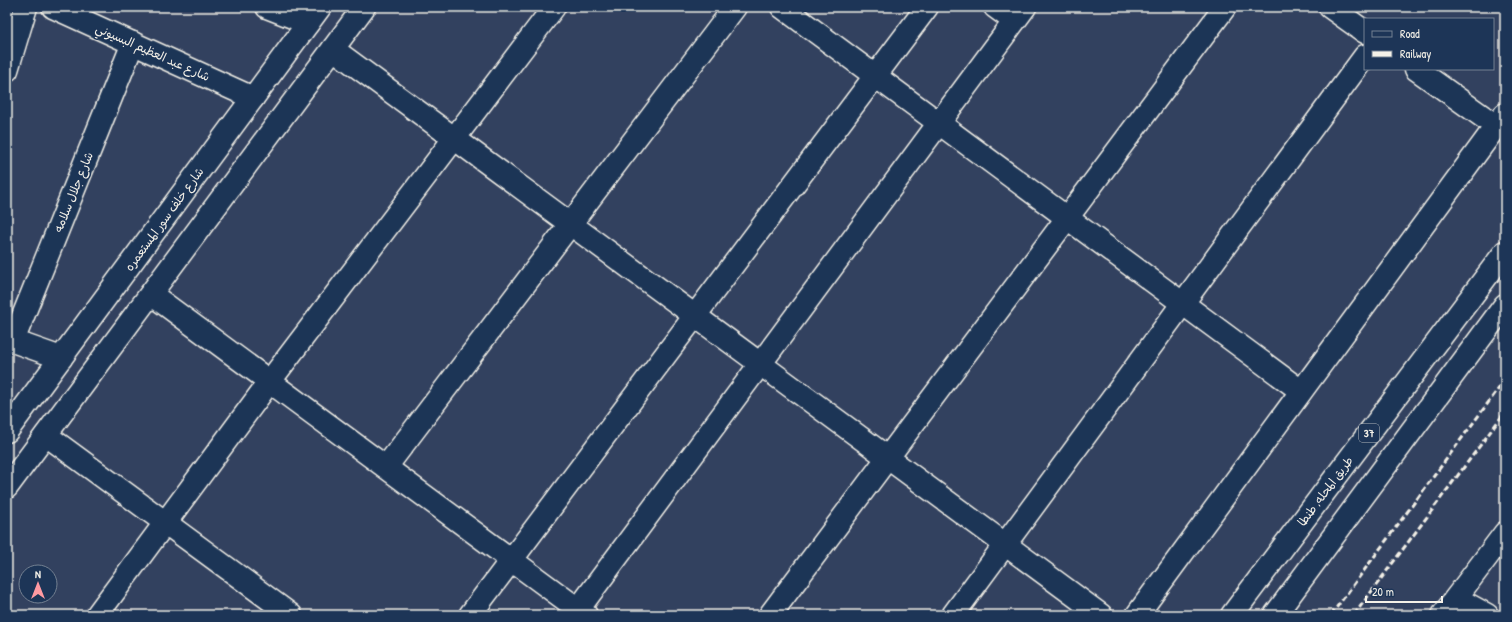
<svg xmlns="http://www.w3.org/2000/svg" width="1512" height="622" font-family="'Patrick Hand','Playpen Sans Arabic',sans-serif">
<style>
.lines{fill:none;stroke-linecap:round;stroke-linejoin:round}
.street-casing{stroke:#f4f1e8;stroke-width:25}
.secondary-casing{stroke:#f4f1e8;stroke-width:25}
.primary-casing{stroke:#f4f1e8;stroke-width:25}
.street{stroke:#1d3557;stroke-width:22}
.secondary{stroke:#1d3557;stroke-width:22}
.primary{stroke:#1d3557;stroke-width:22}
.rail{stroke:#f4f1e8;stroke-width:3;stroke-dasharray:6 3;stroke-linecap:butt}
.labels{text-anchor:middle;dominant-baseline:central;stroke-width:3;stroke-linejoin:round;paint-order:stroke}
.shield{fill:#1d3557;stroke:#b4b9bc;stroke-width:1}
.shield-label{font-size:11px;font-weight:bold;fill:#f4f1e8}
.street-label{font-size:12px;fill:#f4f1e8;stroke:#1d3557}
</style>
<rect width="100%" height="100%" fill="#32415f"/>
<filter id="ink" filterUnits="userSpaceOnUse"><feTurbulence type="fractalNoise" baseFrequency=".025" numOctaves="2"/><feDisplacementMap in="SourceGraphic" scale="8" xChannelSelector="R" yChannelSelector="G"/><feConvolveMatrix kernelMatrix="1 2 1 2 8 2 1 2 1" color-interpolation-filters="sRGB"/></filter>
<g filter="url(#ink)">
<g class="lines">
<!-- street casing -->
<g class="street-casing">
<g id="street">
<polyline points="53,7 253,98"/>
<polyline points="267,7 308,23"/>
<polyline points="782,7 1301,391"/>
<polyline points="995,7 1014,21"/>
<polyline points="1330,7 1365,32"/>
<polyline points="333,49 1101,615"/>
<polyline points="1416,69 1496,126"/>
<polyline points="7,70 26,7"/>
<polyline points="151,294 586,615"/>
<polyline points="7,339 61,358"/>
<polyline points="13,341 133,43"/>
<polyline points="7,431 320,7"/>
<polyline points="46,435 291,615"/>
<polyline points="386,467 735,7"/>
<polyline points="7,487 364,7"/>
<polyline points="1456,598 1487,615"/>
<polyline points="97,615 270,381 554,7"/>
<polyline points="470,615 927,7"/>
<polyline points="574,615 1025,7"/>
<polyline points="770,615 1225,7"/>
<polyline points="953,615 1365,56"/>
<polyline points="1137,615 1505,114"/>
</g>
</g>
<!-- secondary casing -->
<g class="secondary-casing">
<polyline id="secondary" points="1443,615 1505,533"/>
</g>
<!-- primary casing -->
<g class="primary-casing">
<g id="primary">
<polyline points="1232,615 1505,252"/>
<polyline points="1275,615 1505,305"/>
</g>
</g>
<!-- street -->
<use href="#street" class="street"/>
<!-- secondary -->
<use href="#secondary" class="secondary"/>
<!-- primary -->
<use href="#primary" class="primary"/>
<!-- rail -->
<g class="rail">
<polyline points="1331,615 1505,380"/>
<polyline points="1354,615 1505,412"/>
</g>
</g>
</g>
<g class="labels">
<!-- shield labels -->
<rect class="shield" x="1359" y="424" width="20" height="18" rx="3"/>
<g class="shield-label">
<text x="1369" y="433">37</text>
</g>
<!-- street labels -->
<g class="street-label">
<text transform="translate(153 52) rotate(24)">شارع عبد العظيم البسيوني</text>
<text transform="translate(73 192) rotate(-68)">شارع جلال سلامه</text>
<text transform="translate(164 219) rotate(-54)">شارع خلف سور المستعمره</text>
<text transform="translate(1325 491) rotate(-53)">طريق المحله, طنطا</text>
</g>
</g>
<!-- margin -->
<rect width="1512" height="622" fill="none" stroke="#1d3557" stroke-width="24"/>
<rect x="12" y="12" width="1488" height="598" fill="none" stroke="#f4f1e8" stroke-width="1.5" filter="url(#ink)"/>
<!-- legend -->
<rect x="1364" y="18" width="130" height="52" fill="#1d3557" stroke="#738091"/>
<rect x="1372" y="31" width="20" height="6" fill="#1d3557" stroke="#738091"/>
<text x="1400" y="38" font-size="12" fill="#f4f1e8">Road</text>
<rect x="1372" y="51" width="20" height="6" fill="#f4f1e8" stroke="#738091"/>
<text x="1400" y="58" font-size="12" fill="#f4f1e8">Railway</text>
<!-- north arrow -->
<g transform="translate(38 584)"><circle r="19" fill="#1d3557" stroke="#738091"/>
<path d="M0-3L7 15L0 10L-7 15Z" fill="#ff9aa2"/>
<text y="-6" font-size="11" font-weight="bold" text-anchor="middle" fill="#f4f1e8">N</text>
</g>
<!-- scale -->
<path d="M1366 596v6h76v-6" fill="none" stroke="#f4f1e8" stroke-width="2"/>
<text x="1372" y="596" font-size="12" fill="#f4f1e8" stroke="#1d3557" stroke-width="3" paint-order="stroke">20 m</text>
</svg>
